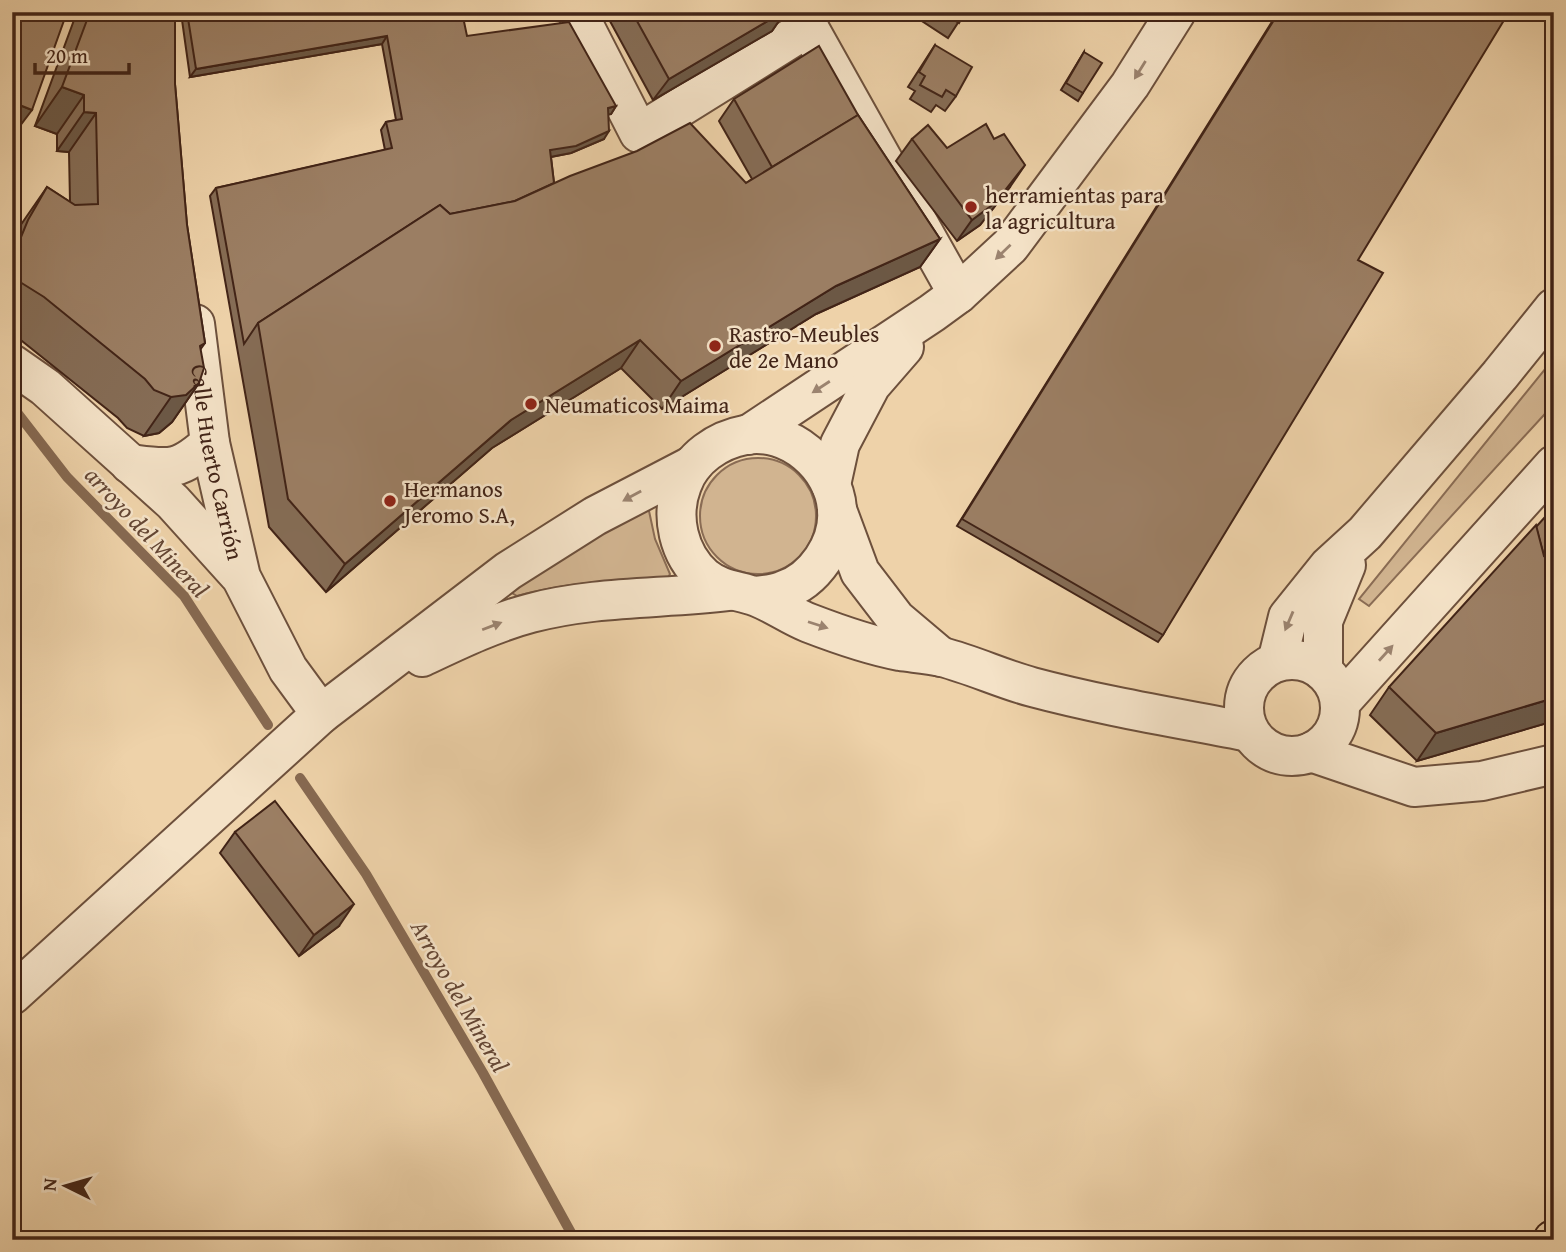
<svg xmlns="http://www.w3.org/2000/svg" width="1566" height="1252" font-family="'Gentium Book Plus',serif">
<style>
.green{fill:#d1b490;stroke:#8a6c54;stroke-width:2}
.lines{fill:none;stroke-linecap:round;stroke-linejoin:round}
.stream{stroke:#866951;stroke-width:10}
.minor-casing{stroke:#6d503c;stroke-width:42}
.major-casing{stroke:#422417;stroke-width:42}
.minor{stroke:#f4e2c7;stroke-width:38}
.major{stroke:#eed2a9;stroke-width:38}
.wall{fill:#856c55;stroke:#422417;stroke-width:2}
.shaded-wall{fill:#6c5845;stroke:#422417;stroke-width:2}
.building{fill:#9b7e63;stroke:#422417;stroke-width:2}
.oneway{fill:#9b836f}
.poi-dot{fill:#8f2418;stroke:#f4e2c7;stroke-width:2.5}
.labels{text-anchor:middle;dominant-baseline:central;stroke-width:5;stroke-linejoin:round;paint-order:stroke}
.poi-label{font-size:23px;fill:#422417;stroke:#f4e2c7;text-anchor:start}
.street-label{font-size:23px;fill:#422417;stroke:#f4e2c7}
.water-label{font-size:24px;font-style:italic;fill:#644634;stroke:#f4e2c7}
</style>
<rect width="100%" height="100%" fill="#eed2a9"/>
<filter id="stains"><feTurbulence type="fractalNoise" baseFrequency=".00286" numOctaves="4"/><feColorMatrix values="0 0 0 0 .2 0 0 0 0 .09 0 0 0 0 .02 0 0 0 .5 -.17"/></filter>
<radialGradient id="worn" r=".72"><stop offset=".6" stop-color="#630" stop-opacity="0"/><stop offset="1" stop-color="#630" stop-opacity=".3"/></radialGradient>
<!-- green -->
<g class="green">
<polygon points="1554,358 1554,404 1369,606 1359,599"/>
<circle cx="758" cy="516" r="58"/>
<path d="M642 510 649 511 655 539 670 574 668 578C617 580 567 582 517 596L512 593 514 587Z"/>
</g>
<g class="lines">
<!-- stream -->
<g class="stream">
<polyline points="12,406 67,477 184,596 268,725"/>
<polyline points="300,778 366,874 483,1073 575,1240"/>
</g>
<!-- minor casing -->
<g class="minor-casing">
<g id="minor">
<polyline points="577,12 639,133 809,27"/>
<polyline points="800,12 958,294"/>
<path id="s1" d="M195 324 210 443 241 577 288 669 321 714"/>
<polyline points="12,364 45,387 173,502 238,574"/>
<polyline points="748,435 932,313 958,294 1010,246 1130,85 1176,12"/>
<path d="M130 464C170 469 178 472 210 443"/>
<polyline points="831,485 840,444 871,385 904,347"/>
<polyline points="837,510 860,572 896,619 941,657"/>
<path d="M756 596C764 595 774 594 782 591 814 581 840 544 837 509 834 466 789 427 745 435 718 440 691 458 682 485 670 516 678 554 704 577 721 591 739 590 757 597 775 604 791 616 809 623 835 633 873 646 900 651 914 653 928 654 942 657 973 665 1002 679 1032 687 1103 706 1177 718 1249 732"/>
<path d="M422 657C458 640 493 623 531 613 595 596 663 599 729 591"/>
<circle cx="1292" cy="708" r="48"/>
<polyline points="1277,662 1288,617 1329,566 1365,533 1500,375 1554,308"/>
<polyline points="1323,671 1323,621 1346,565"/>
<polyline points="1340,703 1554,465"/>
<polyline points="1311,752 1414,787 1482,781 1554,764"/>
<polyline points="12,995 321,714 508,571 595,516 693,465"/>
</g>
</g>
<!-- major casing -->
<g class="major-casing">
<polyline id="major" points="1553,1240 1554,1240"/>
</g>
<!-- minor -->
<use href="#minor" class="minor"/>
<!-- major -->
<use href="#major" class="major"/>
</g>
<!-- wall -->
<g class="wall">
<polygon points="77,12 175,12 175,84 187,225 205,343 200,350 199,383 172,422 159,433 144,436 127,428 118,418 12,333 12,240 20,226 47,187 70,202 69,152 57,151 57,134 35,126"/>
<polygon points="187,12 467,36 616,106 611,114 608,114 604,139 571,153 551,157 554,183 746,183 752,179 719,121 734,99 858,115 940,239 920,267 816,314 662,409 621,368 492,448 326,592 269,527 210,196 216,188 385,150 381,130 386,122 396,120 382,44 190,77 182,20"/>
<polygon points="605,12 785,12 772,31 653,100"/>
<polygon points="908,12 965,12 948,38"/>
<polygon points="1278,12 1358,260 1163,635 1158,642 957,526"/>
<polygon points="935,45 956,96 945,111 936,105 931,112 910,99 915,91 908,87"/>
<polygon points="1084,52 1083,93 1078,101 1061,90"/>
<polygon points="912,139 947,148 1010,187 980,225 957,241 896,161"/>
<polygon points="1389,687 1554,721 1417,761 1370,715"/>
<polygon points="235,832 339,926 299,956 220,853"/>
</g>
<!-- shaded-wall -->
<g class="shaded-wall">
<polygon points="783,12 785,12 772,31 653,100 669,79"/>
<polygon points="387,36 382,44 190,77 196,69"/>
<polygon points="62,87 84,95 57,134 35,126"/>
<polygon points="12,102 32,110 16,131 12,130"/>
<polygon points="616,106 611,114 602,116 608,108"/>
<polygon points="84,112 96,113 69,152 57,151"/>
<polygon points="609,131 604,139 571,153 545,158 550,150"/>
<polygon points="1025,165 1010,187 980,225 957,241 972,220"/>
<polygon points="940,239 920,267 816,314 662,409 681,381 836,286"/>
<polygon points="640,340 621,368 492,448 326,592 345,564 511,420"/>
<polygon points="199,383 172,422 159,433 144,436 171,397"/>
<polygon points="1554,698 1554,721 1417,761 1436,733"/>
<polygon points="354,904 339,926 299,956 314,935"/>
</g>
<!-- building -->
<g class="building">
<polygon points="12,12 67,12 32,110 12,102"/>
<polygon points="90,12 175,12 175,84 187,225 205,343 200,346 204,368 199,383 186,395 171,397 154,390 145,379 44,297 12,277 12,259 28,220 47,187 75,205 98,204 96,113 84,112 84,95 62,87"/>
<polygon points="187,12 462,12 467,36 569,22 616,106 608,108 609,131 576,146 550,150 554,183 515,201 450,214 440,205 258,323 244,344 216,188 392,148 386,122 402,119 387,36 196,69"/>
<polygon points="632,12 783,12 669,79"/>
<polygon points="942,12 965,12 959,23"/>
<polygon points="1279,12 1509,12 1358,260 1383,273 1163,635 962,519"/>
<polygon points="935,45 972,67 956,96 946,90 942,97 920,85 925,76 919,72"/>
<polygon points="819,46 858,115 772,167 734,99"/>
<polygon points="1084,52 1102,63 1083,93 1066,83"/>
<polygon points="858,115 940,239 836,286 681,381 640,340 511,420 345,564 288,499 258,323 440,205 450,214 515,201 570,176 637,151 690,123 746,183"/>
<polygon points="986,124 994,139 1004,134 1025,165 995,203 972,220 912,139 928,125 947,148"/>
<polygon points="1554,507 1554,554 1544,556 1536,527"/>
<polygon points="1536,525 1544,556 1554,554 1554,698 1436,733 1389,687"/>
<polygon points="275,801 354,904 314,935 235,832"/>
</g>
<!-- one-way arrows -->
<defs><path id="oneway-solid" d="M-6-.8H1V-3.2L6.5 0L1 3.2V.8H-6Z" transform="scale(1.75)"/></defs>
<g class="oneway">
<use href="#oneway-solid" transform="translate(1140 70) rotate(122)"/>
<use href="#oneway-solid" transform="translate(1003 252) rotate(136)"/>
<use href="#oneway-solid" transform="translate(821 387) rotate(147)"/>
<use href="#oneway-solid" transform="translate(632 496) rotate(151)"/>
<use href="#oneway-solid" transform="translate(1289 621) rotate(113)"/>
<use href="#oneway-solid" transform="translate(818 625) rotate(18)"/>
<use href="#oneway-solid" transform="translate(492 626) rotate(-21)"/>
<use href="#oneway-solid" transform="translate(1386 653) rotate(-48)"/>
</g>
<!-- markers -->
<g class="poi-dot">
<circle cx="971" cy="207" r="7"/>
<circle cx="715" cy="346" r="7"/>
<circle cx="531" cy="404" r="7"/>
<circle cx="390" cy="501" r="7"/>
</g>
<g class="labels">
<!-- poi labels -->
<g class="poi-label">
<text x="985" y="194">herramientas para<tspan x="985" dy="26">la agricultura</tspan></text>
<text x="729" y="333">Rastro-Meubles<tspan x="729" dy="26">de 2e Mano</tspan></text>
<text x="545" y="404">Neumaticos Maima</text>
<text x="404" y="488">Hermanos<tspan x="404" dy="26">Jeromo S.A,</tspan></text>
</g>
<!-- street labels -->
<g class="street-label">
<text stroke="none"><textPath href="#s1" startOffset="140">Calle Huerto Carrión</textPath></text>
</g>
<!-- water labels -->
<g class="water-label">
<text transform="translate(147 532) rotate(47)">arroyo del Mineral</text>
<text transform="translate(460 996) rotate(60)">Arroyo del Mineral</text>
</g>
</g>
<!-- margin -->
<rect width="1566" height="1252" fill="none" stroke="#eed2a9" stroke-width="42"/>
<rect x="14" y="14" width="1538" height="1224" fill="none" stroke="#422417" stroke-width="3.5"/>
<rect x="21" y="21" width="1524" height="1210" fill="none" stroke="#422417" stroke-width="2"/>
<!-- north arrow -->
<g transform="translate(66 1186) rotate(275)" stroke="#f4e2c7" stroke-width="5" paint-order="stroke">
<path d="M0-5L12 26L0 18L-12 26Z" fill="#422417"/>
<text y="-10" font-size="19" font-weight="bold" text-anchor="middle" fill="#422417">N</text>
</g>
<!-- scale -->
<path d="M35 63v10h94v-10" fill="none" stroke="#422417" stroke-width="3.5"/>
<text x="46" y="63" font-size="21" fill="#422417" stroke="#f4e2c7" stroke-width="5" paint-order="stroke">20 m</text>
<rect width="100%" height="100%" filter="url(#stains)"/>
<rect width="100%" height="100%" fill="url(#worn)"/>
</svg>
